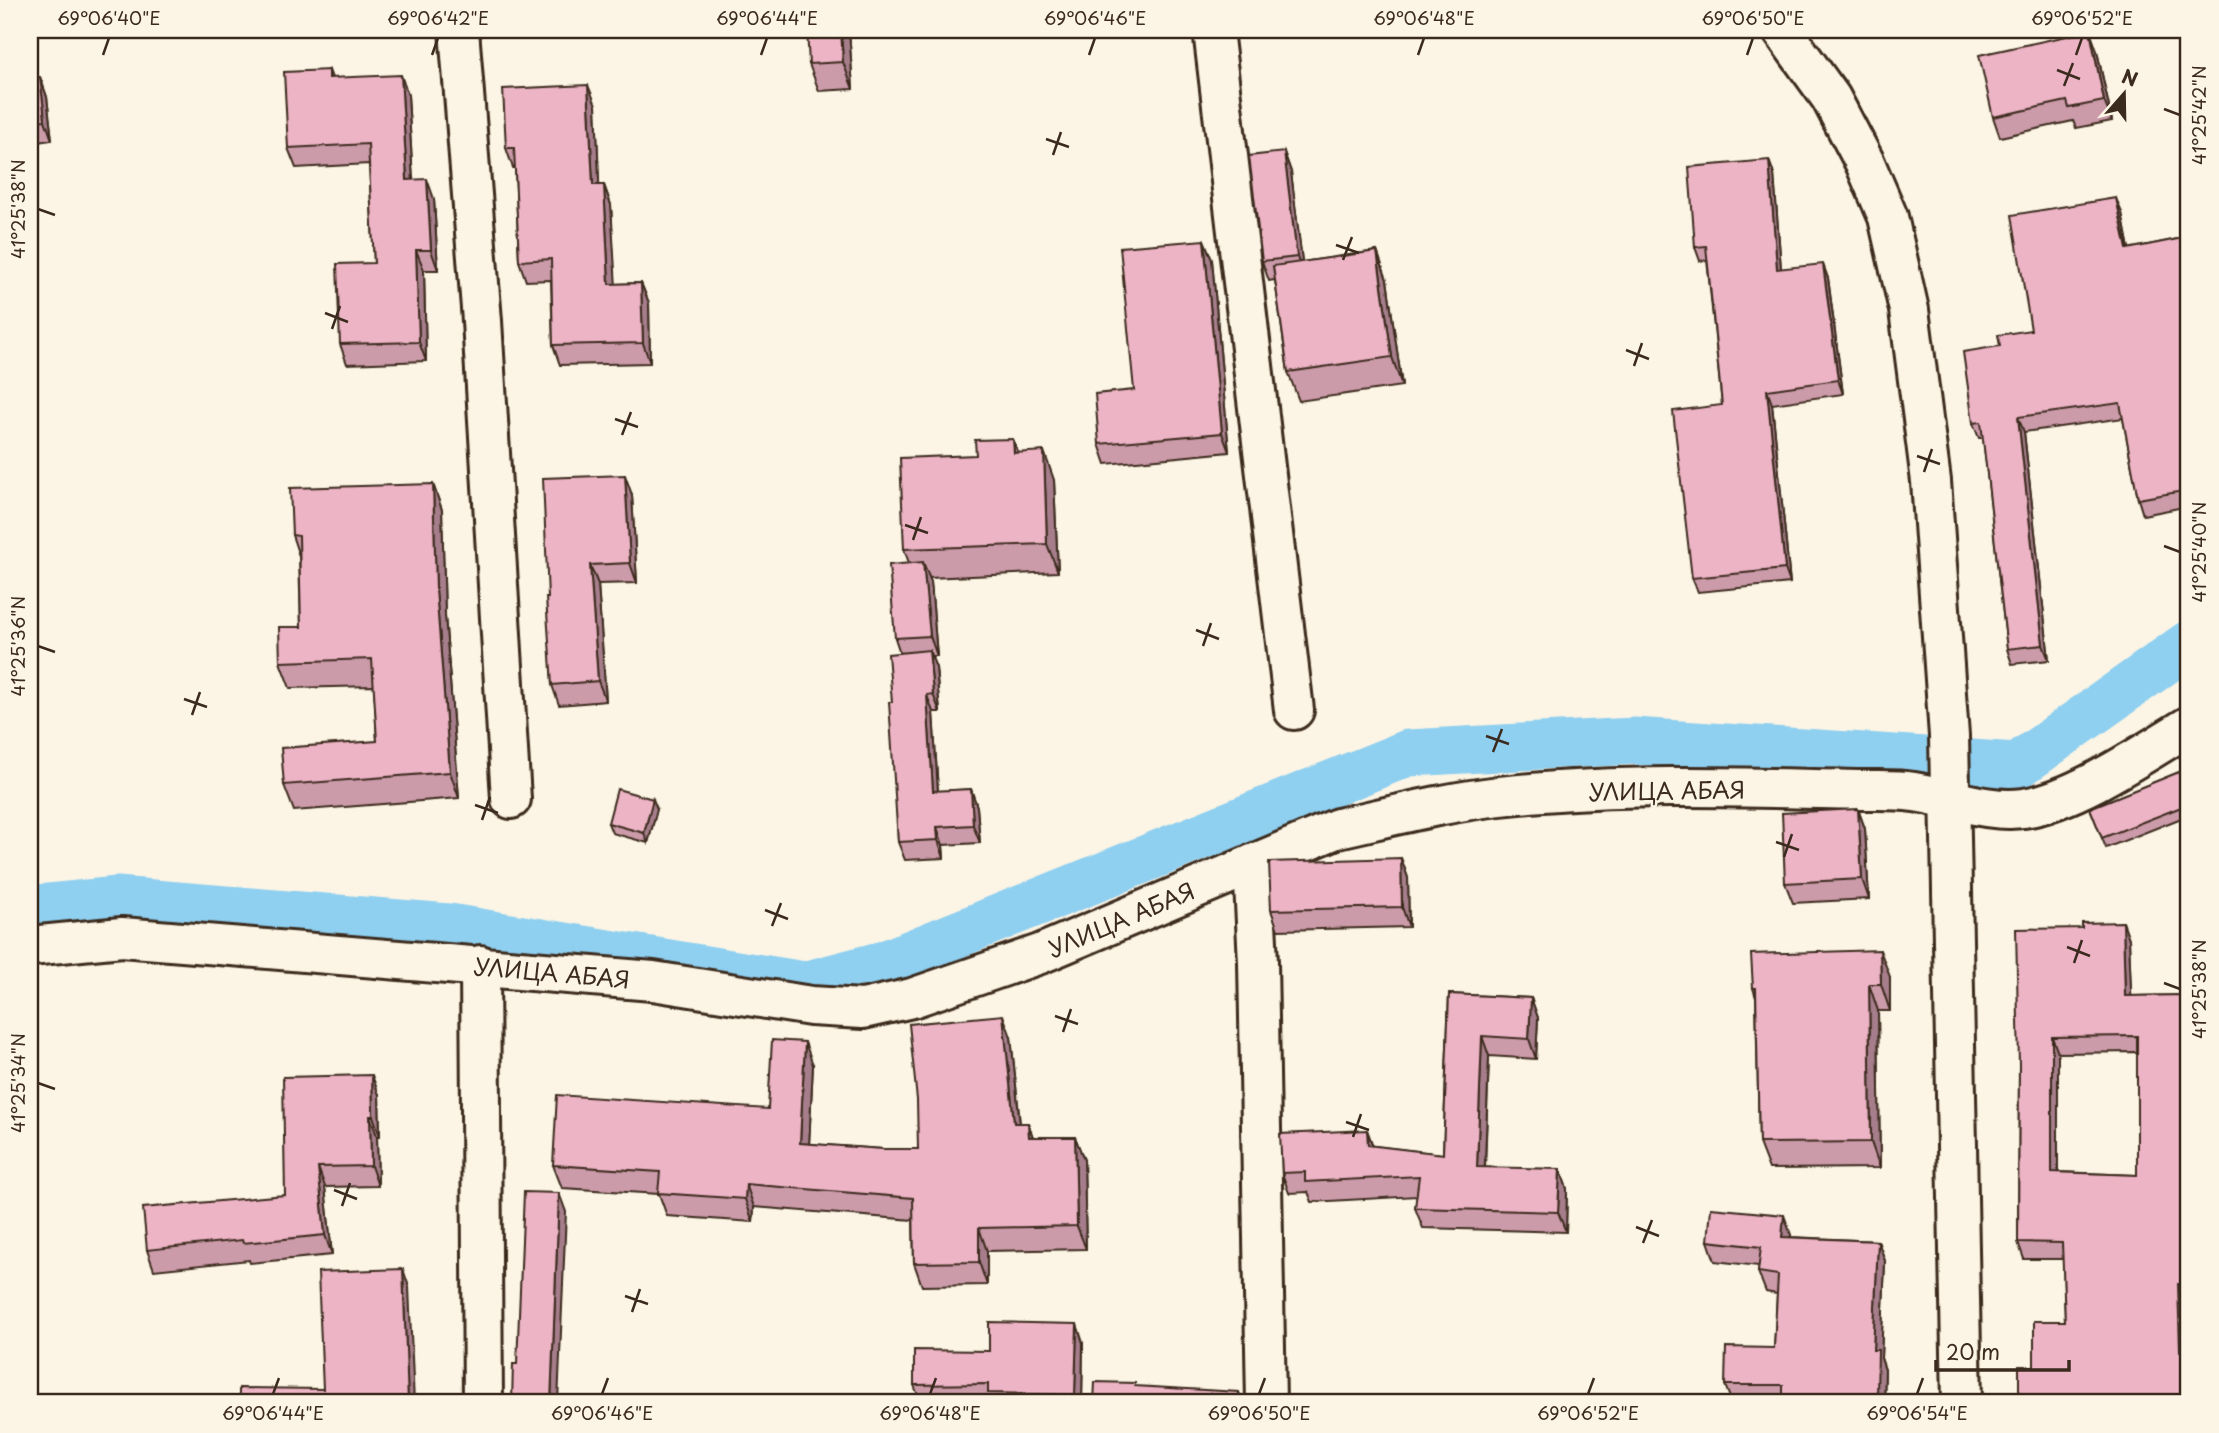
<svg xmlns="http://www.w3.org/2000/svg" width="2219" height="1433" font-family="'Playpen Sans',sans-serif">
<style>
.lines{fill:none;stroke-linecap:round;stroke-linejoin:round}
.canal{stroke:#8fcff0;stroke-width:47}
.street-casing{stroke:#3b2a1e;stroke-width:44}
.secondary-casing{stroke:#3b2a1e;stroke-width:44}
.street{stroke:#fcf5e5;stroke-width:38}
.secondary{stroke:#fcf5e5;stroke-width:38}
.wall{fill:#cc9baa;stroke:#3b2a1e;stroke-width:2;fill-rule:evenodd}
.shaded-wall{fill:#a67e8b;stroke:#3b2a1e;stroke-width:2}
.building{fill:#edb4c6;stroke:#3b2a1e;stroke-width:2;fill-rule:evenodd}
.ticks{fill:none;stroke:#3b2a1e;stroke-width:2.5}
.labels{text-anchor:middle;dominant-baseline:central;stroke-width:5;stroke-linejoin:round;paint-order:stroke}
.street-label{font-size:23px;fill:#3b2a1e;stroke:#fcf5e5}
.neatline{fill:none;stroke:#3b2a1e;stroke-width:2.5}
.ticks-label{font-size:18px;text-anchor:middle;fill:#3b2a1e}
</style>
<rect width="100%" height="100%" fill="#fcf5e5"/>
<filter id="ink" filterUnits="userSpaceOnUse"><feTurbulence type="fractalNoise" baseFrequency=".0143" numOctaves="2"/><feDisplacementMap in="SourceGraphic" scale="14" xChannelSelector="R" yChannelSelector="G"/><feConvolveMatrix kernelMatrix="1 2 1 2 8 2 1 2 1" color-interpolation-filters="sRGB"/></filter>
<g filter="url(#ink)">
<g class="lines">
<!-- canal -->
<polyline class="canal" points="30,909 117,900 449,927 804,985 884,964 1408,753 1634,741 2017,766 2189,644"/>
<!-- street casing -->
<g class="street-casing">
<g id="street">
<polyline points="459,30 482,321 511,799"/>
<polyline points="1213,30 1294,710"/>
<polyline points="1253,864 1258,962 1266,1403"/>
<path d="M30 946 122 937 653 981 811 1006 863 1009 912 998 1040 954 1338 828C1392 816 1446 802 1500 796 1619 783 1741 787 1861 790 1878 790 1897 789 1914 792 1950 797 1987 813 2024 808 2076 800 2144 753 2189 726"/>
<polyline points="480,965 483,1403"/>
</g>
</g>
<!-- secondary casing -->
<g class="secondary-casing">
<polyline id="secondary" points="1782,30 1831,98 1865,163 1888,217 1909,310 1931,481 1949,736 1962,1403"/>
</g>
<!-- street -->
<use href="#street" class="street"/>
<!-- secondary -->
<use href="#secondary" class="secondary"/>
</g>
<!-- wall -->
<g class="wall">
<polygon points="849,30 853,89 819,91 809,64"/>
<polygon points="2097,51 2112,121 2076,128 2073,121 2000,137 1993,117"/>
<polygon points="329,70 332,78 408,95 413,180 434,199 438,270 424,270 426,361 347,364 340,344 374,263 369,164 296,168 288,148"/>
<polygon points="40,77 47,97 52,140 30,143 30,78"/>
<polygon points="596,105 599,185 604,185 611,205 615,284 641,283 649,303 650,363 560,365 553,345 551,280 526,281 519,261 515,168 513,168 506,148"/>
<polygon points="1284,152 1291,172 1302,262 1377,251 1387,280 1402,386 1299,401 1288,372 1275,280 1269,281 1262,261"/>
<polygon points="1774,174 1781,269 1828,278 1843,394 1772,404 1790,583 1698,592 1692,578 1722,405 1707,260 1700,261 1695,247"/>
<polygon points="2122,213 2129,249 2188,237 2189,241 2189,506 2143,515 2138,499 2123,418 2024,432 2049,660 2012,664 2007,649 1983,438 1979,438 1973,423 2000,346 2031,330"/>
<polygon points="1204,240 1212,260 1229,452 1106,464 1099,444 1134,390"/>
<polygon points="1018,452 1054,480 1058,572 929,578 931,582 937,656 931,656 936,668 940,712 933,712 938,791 971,789 977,807 980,843 943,845 944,858 905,860 898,842 892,702 900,653 895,638 909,563 904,549"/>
<polygon points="433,484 442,510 445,615 459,798 294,811 284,785 377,741 374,686 290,688 280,662 301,627 299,556 292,535"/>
<polygon points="632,495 637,583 598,584 606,701 559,705 552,685 548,598"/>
<polygon points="2189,768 2189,815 2106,848 2090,808"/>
<polygon points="657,809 648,843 612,833 608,823"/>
<polygon points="1858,809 1865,829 1869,899 1793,903 1785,883"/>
<polygon points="1401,858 1408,878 1409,927 1278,930 1271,910"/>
<path d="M2123 922 2129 939 2131 996 2189 995V1301H2184L2186 1350 2034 1366 2065 1321 2063 1259H2024L2018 1242 2019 1065 2082 928ZM2137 1052V1175L2058 1172V1053Z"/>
<polygon points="1890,977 1890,1011 1878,1011 1880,1168 1769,1169 1759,1143 1756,998 1753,988"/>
<polygon points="1449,994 1531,998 1538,1018 1536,1059 1489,1056 1485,1168 1560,1169 1567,1189 1566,1232 1423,1228 1415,1208 1417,1196 1312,1202 1308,1192 1289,1193 1282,1173 1367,1130 1373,1146 1443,1154"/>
<polygon points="1011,1037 1020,1123 1028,1123 1033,1137 1075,1137 1084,1160 1086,1249 987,1251 987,1285 922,1286 914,1263 913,1220 754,1207 753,1222 667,1216 659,1194 562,1188 553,1165 768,1109 813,1065 809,1144 883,1149 918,1149"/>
<polygon points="379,1095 380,1136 377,1136 378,1186 325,1187 332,1255 250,1263 249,1260 154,1270 147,1250 285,1195"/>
<polygon points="1791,1235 1791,1237 1878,1241 1885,1261 1881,1358 1885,1370 1884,1403 1732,1403 1725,1385 1774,1348 1777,1294 1766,1292 1758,1272 1759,1266 1715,1261 1708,1241"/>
<polygon points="1083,1343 1082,1403 992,1403 991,1402 921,1403 914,1385 989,1351"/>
</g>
<!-- shaded-wall -->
<g class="shaded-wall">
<polygon points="841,30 849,30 853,89 843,62"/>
<polygon points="2090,31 2097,51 2112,121 2104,101"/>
<polygon points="401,75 408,95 414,200 407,180"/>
<polygon points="40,77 47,97 52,140 45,120"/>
<polygon points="588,85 596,105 600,205 593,185"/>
<polygon points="1284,152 1291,172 1304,277 1297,257"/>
<polygon points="1769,160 1774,174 1782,283 1777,269"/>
<polygon points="427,179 434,199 438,270 431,250"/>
<polygon points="604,185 611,205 617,304 609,284"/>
<polygon points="2116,198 2122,213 2132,264 2127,249"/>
<polygon points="1204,240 1212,260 1229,452 1222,433"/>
<polygon points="416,250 424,270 426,361 419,342"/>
<polygon points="1377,251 1387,280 1402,386 1392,357"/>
<polygon points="1823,264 1828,278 1843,394 1838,380"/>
<polygon points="641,283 649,303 650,363 643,343"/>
<polygon points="1767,390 1772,404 1790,583 1785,569"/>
<polygon points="2018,417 2024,432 2049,660 2043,645"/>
<polygon points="1013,439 1024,468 1014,453"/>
<polygon points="1044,451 1054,480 1058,572 1047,544"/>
<polygon points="625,475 632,495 637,583 630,563"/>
<polygon points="433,484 442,510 445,615 459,798 450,772 436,589"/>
<polygon points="923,562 931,582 937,656 930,636"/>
<polygon points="590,565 598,584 606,701 598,681"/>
<polygon points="929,650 936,668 940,712 933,694"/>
<polygon points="927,695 933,712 939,809 933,791"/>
<polygon points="971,789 977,807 980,843 973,825"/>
<polygon points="653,799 657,809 648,843 644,833"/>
<polygon points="1858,809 1865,829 1869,899 1862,879"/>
<polygon points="937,827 943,845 944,858 938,840"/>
<polygon points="1401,858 1408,878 1409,927 1402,907"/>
<polygon points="2123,922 2129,939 2132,1013 2125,996"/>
<polygon points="1880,950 1890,977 1890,1011 1881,984"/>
<polygon points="1869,984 1878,1011 1880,1168 1871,1142"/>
<polygon points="1531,998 1538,1018 1536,1059 1529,1039"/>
<polygon points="1003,1015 1011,1037 1022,1146 1014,1123"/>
<polygon points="1482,1036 1489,1056 1484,1187 1477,1167"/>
<polygon points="2052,1037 2058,1053 2058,1189 2052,1172"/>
<polygon points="805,1042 813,1065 808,1166 800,1143"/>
<polygon points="372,1075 379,1095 380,1136 373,1116"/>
<polygon points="370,1116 377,1136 378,1186 371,1166"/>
<polygon points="1028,1123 1036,1146 1029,1137"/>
<polygon points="1367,1130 1374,1150 1368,1145"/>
<polygon points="1075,1137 1084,1160 1086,1249 1077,1226"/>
<polygon points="318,1167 325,1187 332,1255 325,1235"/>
<polygon points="1560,1169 1567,1189 1566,1232 1558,1212"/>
<polygon points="746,1184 754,1207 753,1222 745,1199"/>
<polygon points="559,1193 566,1212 558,1403 551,1403"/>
<polygon points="1784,1215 1791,1235 1789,1257 1782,1237"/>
<polygon points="979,1228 987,1251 987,1285 979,1262"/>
<polygon points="1878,1241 1885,1261 1881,1358 1885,1370 1884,1403 1880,1403 1877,1396 1873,1350"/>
<polygon points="403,1269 409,1287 414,1403 408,1403"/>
<polygon points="2178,1284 2184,1301 2186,1367 2180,1351"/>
<polygon points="1077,1324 1083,1343 1082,1403 1078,1403 1075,1395"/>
<polygon points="1239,1392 1243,1403 1239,1403"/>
</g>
<!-- building -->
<g class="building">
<polygon points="807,30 841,30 843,62 809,64"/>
<polygon points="2090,31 2104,101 2069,108 2067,101 1993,117 1979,55"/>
<polygon points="329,70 329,78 401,75 407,180 427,179 431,250 416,250 419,342 340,344 337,264 374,263 368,144 288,148 284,72"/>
<polygon points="40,77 45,120 30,122 30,78"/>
<polygon points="588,85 593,185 604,185 609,284 641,283 643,343 553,345 551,259 519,261 514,148 506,148 503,89"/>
<polygon points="1284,152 1297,257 1262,261 1249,156"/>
<polygon points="1769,160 1777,269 1823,264 1838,380 1767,390 1785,569 1692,578 1673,411 1722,405 1706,246 1695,247 1689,167"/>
<polygon points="2116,198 2127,249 2188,237 2189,243 2189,490 2138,499 2120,403 2018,417 2043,645 2007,649 1981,422 1973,423 1963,352 2000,346 1998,335 2031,330 2012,215"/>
<polygon points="1204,240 1222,433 1099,444 1095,394 1134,390 1120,247"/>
<polygon points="1377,251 1392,357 1288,372 1273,266"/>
<polygon points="1013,439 1014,453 1044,451 1047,544 904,549 900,458 976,455 975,440"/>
<polygon points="625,475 630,563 590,565 598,681 552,685 546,598 548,598 543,478"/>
<polygon points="433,484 436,589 450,772 284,785 281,748 377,741 372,659 280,662 279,627 301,627 299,536 292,535 290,488"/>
<polygon points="923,562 930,636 895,638 889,565"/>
<polygon points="929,650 933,694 927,695 933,791 971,789 973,825 937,827 938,840 898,842 889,702 892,702 888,654"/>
<polygon points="2189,768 2189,804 2102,838 2090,808"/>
<polygon points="617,789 653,799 644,833 608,823"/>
<polygon points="1858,809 1862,879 1785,883 1782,813"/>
<polygon points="1401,858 1402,907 1271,910 1269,862"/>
<path d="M2123 922 2125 996 2189 995V1284H2178L2180 1351 2189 1350V1403H2019V1366H2034V1321H2065L2062 1243 2018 1242 2019 1065 2016 929 2082 928V923ZM2137 1036V1175L2052 1172V1037Z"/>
<polygon points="1880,950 1881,984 1869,984 1871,1142 1759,1143 1756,988 1753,988 1751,954"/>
<polygon points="1449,994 1531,998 1529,1039 1482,1036 1477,1167 1560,1169 1558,1212 1415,1208 1419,1176 1305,1182 1305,1172 1282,1173 1280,1134 1367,1130 1368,1145 1443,1154"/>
<polygon points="1003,1015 1014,1123 1028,1123 1029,1137 1075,1137 1077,1226 979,1228 979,1262 914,1263 913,1198 746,1184 745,1199 658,1193 660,1172 553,1165 557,1095 768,1109 772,1040 805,1042 800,1143 883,1149 918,1149 917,1100 909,1024"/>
<polygon points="372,1075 373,1116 370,1116 371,1166 318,1167 325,1235 243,1243 242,1240 147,1250 143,1208 285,1195 283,1077"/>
<polygon points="524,1192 559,1193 551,1403 512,1403 513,1364 517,1364"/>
<polygon points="1711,1208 1784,1215 1782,1237 1878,1241 1873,1350 1878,1350 1877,1396 1852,1395 1852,1403 1786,1403 1786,1395 1783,1395 1783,1385 1725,1385 1726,1347 1774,1348 1778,1275 1758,1272 1761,1247 1708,1241"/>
<polygon points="403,1269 408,1403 159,1403 159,1397 239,1397 239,1388 323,1389 318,1272"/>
<polygon points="989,1322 1077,1324 1075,1395 988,1393 988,1384 914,1385 914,1350 989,1351"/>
<polygon points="1095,1382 1135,1383 1135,1386 1239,1392 1239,1403 1094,1403"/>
</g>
</g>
<!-- ticks -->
<path class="ticks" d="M103 55 109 38M432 55 438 38M761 55 767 38M1089 55 1095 38M1418 55 1424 38M1747 55 1753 38M2076 55 2082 38M2057 70 2080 79M2064 86 2073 63M2164 109 2180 115M1046 139 1069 147M1053 155 1061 132M38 209 55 215M1336 245 1359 253M1343 260 1352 237M325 313 348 322M332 329 340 306M1626 350 1649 359M1634 366 1642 343M615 419 638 427M622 435 631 412M1917 456 1940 464M1924 472 1932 449M905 525 928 533M913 540 921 517M2164 546 2180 552M1196 630 1219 639M38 646 55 652M1203 646 1211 623M184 699 207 707M192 715 200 692M1486 736 1509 744M1493 752 1502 729M475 805 498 813M482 820 490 797M1776 842 1799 850M1784 857 1792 834M765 910 788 919M772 926 781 903M2067 947 2090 956M2074 963 2082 940M2164 983 2180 989M1055 1016 1078 1024M1063 1032 1071 1009M38 1083 55 1089M1346 1122 1369 1130M1353 1137 1361 1114M334 1190 357 1199M342 1206 350 1183M1636 1227 1659 1236M1643 1243 1652 1220M625 1296 648 1304M632 1312 640 1289M273 1394 279 1378M602 1394 608 1378M930 1394 936 1378M1259 1394 1265 1378M1588 1394 1594 1378M1917 1394 1923 1378"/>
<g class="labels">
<!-- street labels -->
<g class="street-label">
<text transform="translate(1667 790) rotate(-1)">УЛИЦА АБАЯ</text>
<text transform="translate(1121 919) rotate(-23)">УЛИЦА АБАЯ</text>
<text transform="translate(552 972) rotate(5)">УЛИЦА АБАЯ</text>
</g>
</g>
<!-- margin -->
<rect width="2219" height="1433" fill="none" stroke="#fcf5e5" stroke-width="77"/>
<!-- north arrow -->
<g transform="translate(2124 94) rotate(20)" stroke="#fcf5e5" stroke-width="5" paint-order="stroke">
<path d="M0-5L12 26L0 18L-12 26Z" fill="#3b2a1e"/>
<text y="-10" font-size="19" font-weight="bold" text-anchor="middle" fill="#3b2a1e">N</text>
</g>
<!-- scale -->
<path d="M1936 1360v10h133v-10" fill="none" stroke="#3b2a1e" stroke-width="3.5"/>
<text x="1946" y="1360" font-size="21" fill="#3b2a1e" stroke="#fcf5e5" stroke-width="5" paint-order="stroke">20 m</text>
<rect x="38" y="38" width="2142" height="1356" class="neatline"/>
<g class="ticks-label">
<text x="109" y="25">69°06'40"E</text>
<text x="438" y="25">69°06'42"E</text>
<text x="767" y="25">69°06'44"E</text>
<text x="1095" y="25">69°06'46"E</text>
<text x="1424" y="25">69°06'48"E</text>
<text x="1753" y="25">69°06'50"E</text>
<text x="2082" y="25">69°06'52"E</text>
<text transform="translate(2200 115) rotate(-90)" y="6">41°25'42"N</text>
<text transform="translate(19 209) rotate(-90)" y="6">41°25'38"N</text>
<text transform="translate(2200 552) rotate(-90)" y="6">41°25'40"N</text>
<text transform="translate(19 646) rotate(-90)" y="6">41°25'36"N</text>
<text transform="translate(2200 989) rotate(-90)" y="6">41°25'38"N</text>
<text transform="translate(19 1083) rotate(-90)" y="6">41°25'34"N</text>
<text x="273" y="1420">69°06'44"E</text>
<text x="602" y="1420">69°06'46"E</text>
<text x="930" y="1420">69°06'48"E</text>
<text x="1259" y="1420">69°06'50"E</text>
<text x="1588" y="1420">69°06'52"E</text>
<text x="1917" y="1420">69°06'54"E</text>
</g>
</svg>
